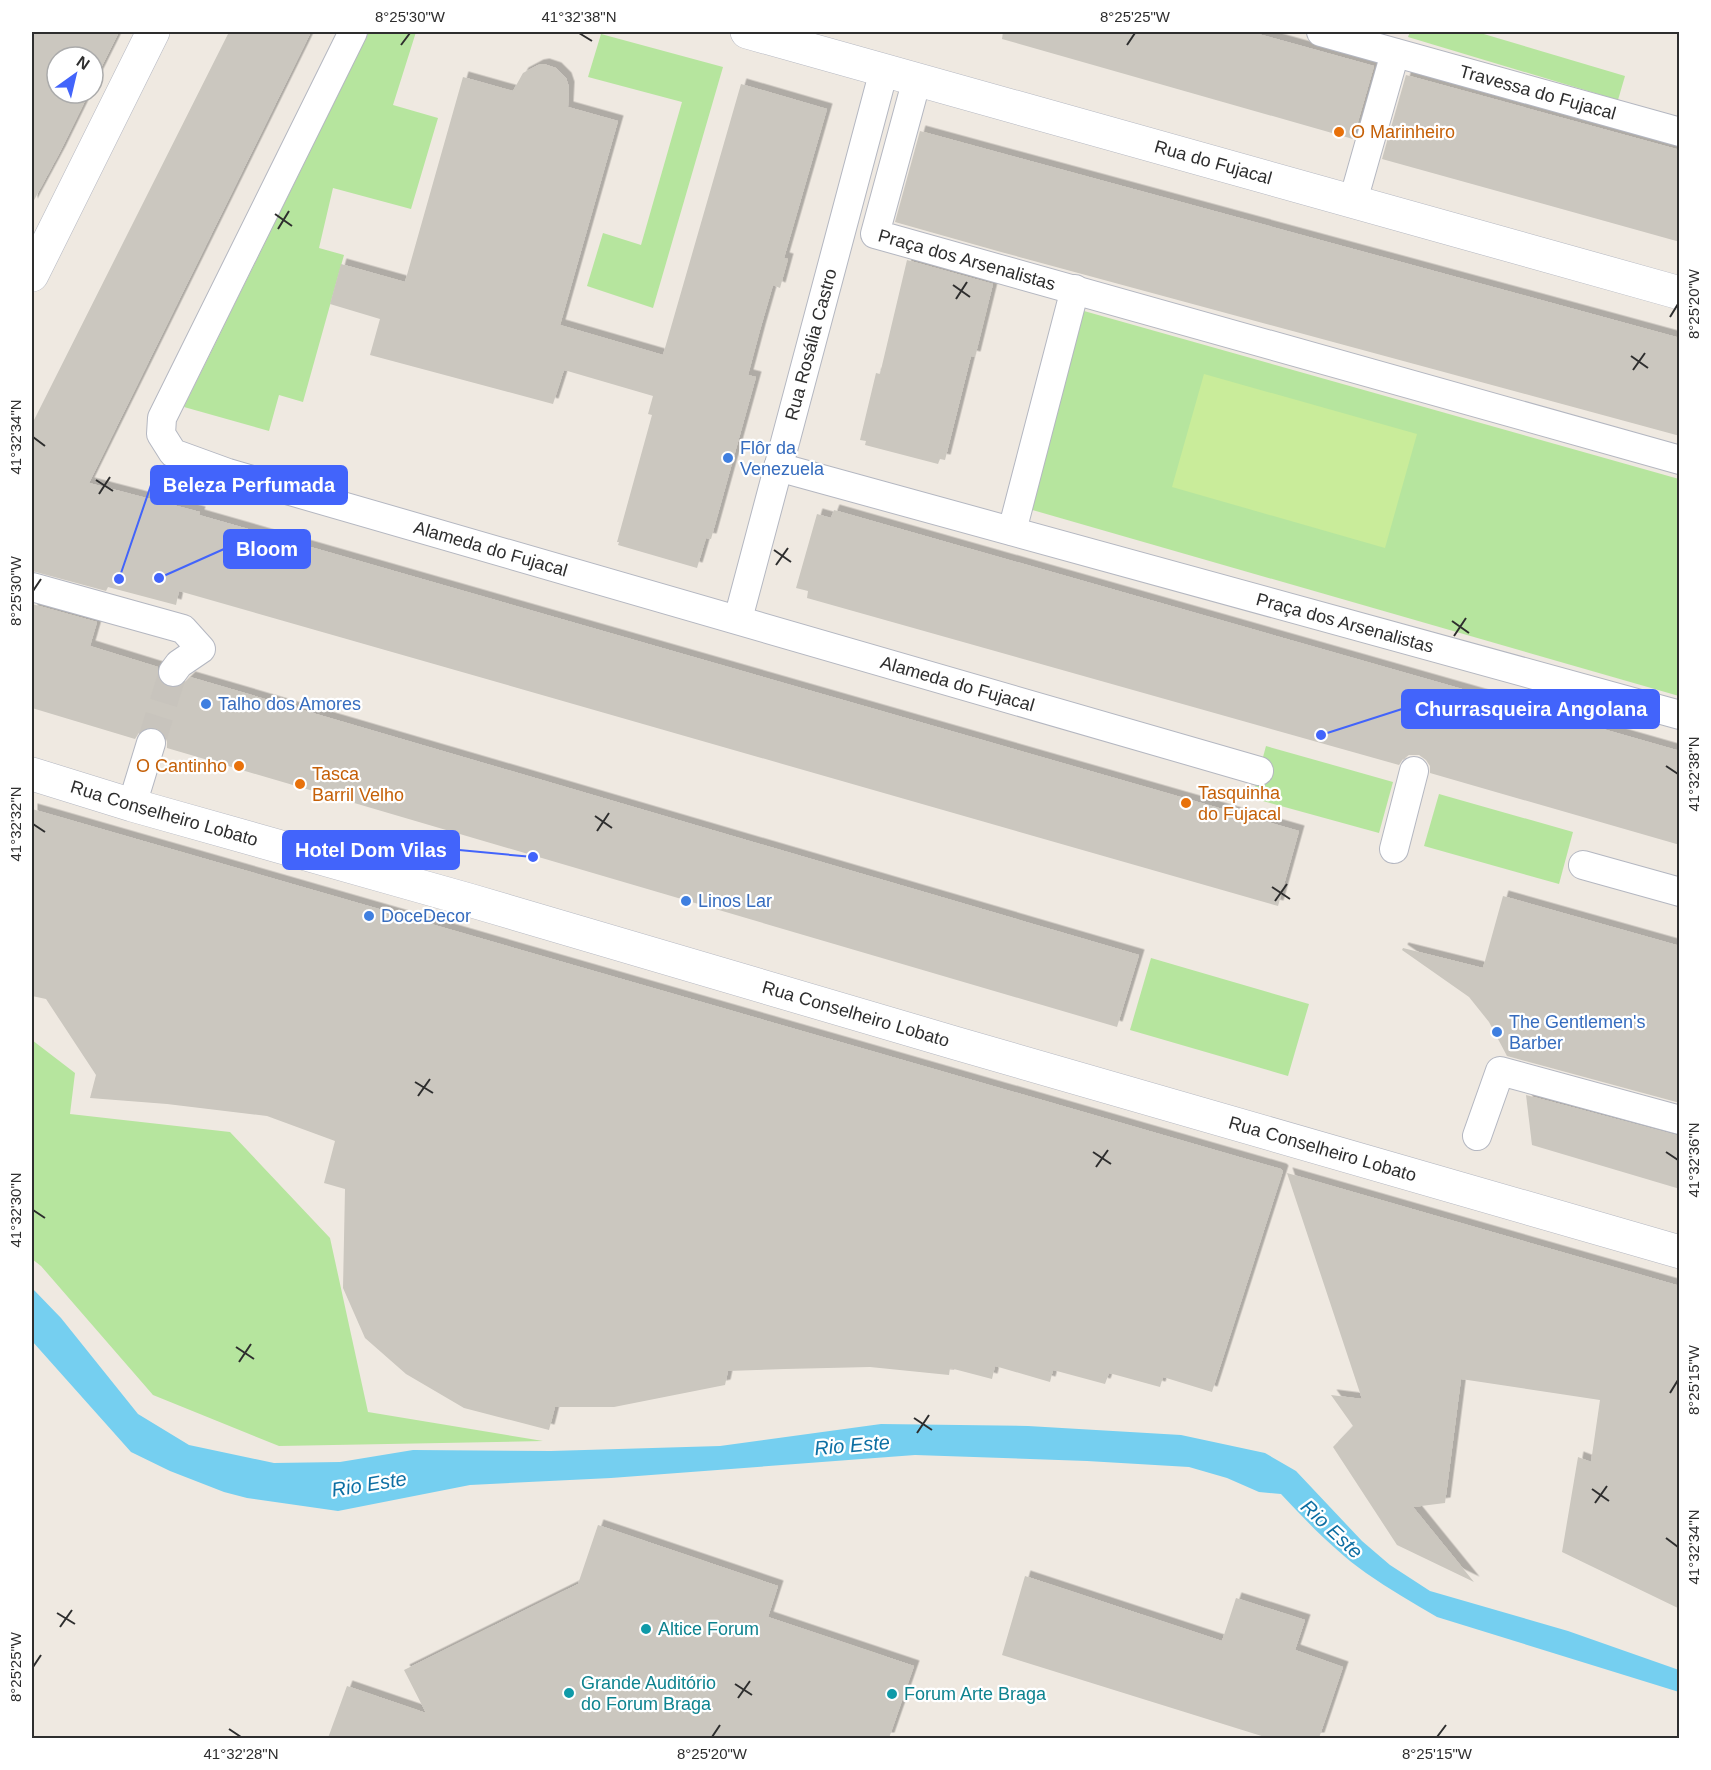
<svg xmlns="http://www.w3.org/2000/svg" width="1711" height="1770" font-family="Helvetica,sans-serif">
<style>
.green{fill:#b6e59e}
.pitch{fill:#c9ec9a}
.water{fill:#75cff0}
.building{fill:#cbc7bf;filter:url(#shadow)}
.lines{fill:none;stroke-linecap:round;stroke-linejoin:round}
.street-tunnel{stroke:#c8c4bd;stroke-width:28;stroke-dasharray:28 14;stroke-linecap:butt}
.street-casing{stroke:#b4b7c1;stroke-width:30}
.secondary-casing{stroke:#b4b7c1;stroke-width:34}
.street{stroke:#fff;stroke-width:28}
.secondary{stroke:#fff;stroke-width:33}
.ticks{fill:none;stroke:#2e2e2e;stroke-width:2}
.food-dot{fill:#e8710a;stroke:#fff;stroke-width:2}
.shop-dot{fill:#3f7fe0;stroke:#fff;stroke-width:2}
.culture-dot{fill:#0f9aa8;stroke:#fff;stroke-width:2}
.labels{text-anchor:middle;dominant-baseline:central;stroke-width:4.5;stroke-linejoin:round;paint-order:stroke}
.street-label{font-size:18px;fill:#2e2e2e;stroke:#fff}
.food-label{font-size:18px;fill:#c56008;stroke:#fff;text-anchor:start}
.shop-label{font-size:18px;fill:#366cbe;stroke:#fff;text-anchor:start}
.culture-label{font-size:18px;fill:#0d838f;stroke:#fff;text-anchor:start}
.water-label{font-size:20px;font-style:italic;fill:#0d6fa3;stroke:#fff}
.leader{fill:none;stroke:#4264fb;stroke-width:2}
.callout-dot{fill:#4264fb;stroke:#fff;stroke-width:2}
.callout{fill:#4264fb;stroke:#4264fb;stroke-width:2}
.callout-label{font-size:20px;text-anchor:middle;font-weight:bold;fill:#fff}
.neatline{fill:none;stroke:#2e2e2e;stroke-width:2}
.ticks-label{font-size:15px;text-anchor:middle;fill:#2e2e2e}
</style>
<defs>
<filter id="shadow"><feDropShadow dx="5.5" dy="-5.5" stdDeviation="0" flood-color="#0004"/></filter>
</defs>
<rect width="100%" height="100%" fill="#efe9e1"/>
<!-- green -->
<g class="green">
<polygon points="369,32 416,32 393,105 438,118 411,209 333,188 319,248 344,255 303,402 279,395 269,431 184,407"/>
<polygon points="1410,32 1477,32 1625,76 1618,100 1408,37"/>
<polygon points="601,34 723,67 653,308 587,286 603,233 641,245 682,102 588,77"/>
<polygon points="1084,311 1679,479 1679,696 1029,509"/>
<polygon points="1266,746 1393,782 1379,833 1252,798"/>
<polygon points="1439,794 1573,832 1559,884 1424,846"/>
<polygon points="1151,958 1309,1004 1288,1076 1130,1030"/>
<polygon points="32,1040 75,1073 70,1114 230,1132 330,1238 368,1412 543,1441 279,1446 153,1395 41,1266 32,1259"/>
</g>
<!-- pitch -->
<polygon class="pitch" points="1204,374 1417,434 1385,548 1172,487"/>
<!-- water -->
<path class="water" d="M32 1288 61 1318 138 1414 189 1445 274 1463 340 1462 413 1450 551 1451 720 1446 881 1424 1028 1426 1181 1435 1265 1453 1296 1471 1362 1541 1390 1565 1430 1591 1568 1631 1679 1670V1692L1437 1617C1413 1603 1389 1589 1366 1573 1335 1551 1307 1522 1281 1494L1259 1492 1227 1478 1189 1467 1087 1461 915 1455 611 1478 470 1485 338 1511 247 1498 224 1492 170 1471 131 1452 32 1341Z"/>
<!-- building -->
<g class="building">
<polygon points="32,32 119,32 93,84 93,57 57,57 57,93 89,93 60,152 32,204"/>
<polygon points="229,32 311,32 89,483 200,512 199,515 1299,831 1278,906 179,591 176,605 108,587 106,591 32,571 32,424"/>
<polygon points="1003,32 1251,32 1374,66 1353,139 1002,39"/>
<polygon points="538,65 544,64 556,68 566,78 569,87 568,107 618,121 560,325 663,355 741,84 827,109 784,258 788,259 780,288 773,285 760,330 748,375 756,377 711,539 706,538 697,568 618,545 619,542 617,542 652,415 648,414 653,396 564,370 553,404 370,355 380,319 330,304 341,264 405,282 463,77 513,91 523,73"/>
<polygon points="1406,75 1680,150 1680,242 1382,159"/>
<polygon points="920,131 1680,338 1680,436 1001,252 895,222"/>
<polygon points="907,260 993,284 975,357 971,356 945,460 940,459 938,464 865,445 866,441 860,440 876,373 880,374"/>
<polygon points="834,510 1680,751 1680,845 1430,773 1430,766 1426,760 1419,755 1409,755 1403,759 1399,765 807,598 808,591 796,588 817,514 831,518"/>
<polygon points="32,604 97,622 90,646 158,667 158,679 163,685 170,688 180,687 190,677 1139,955 1117,1027 167,748 167,740 163,732 155,727 147,727 140,731 135,739 32,708"/>
<polygon points="32,809 1281,1169 1283,1171 1212,1392 1163,1377 1160,1387 1109,1373 1105,1384 1053,1370 1050,1382 995,1366 992,1379 950,1368 949,1375 870,1367 785,1369 728,1371 725,1385 614,1407 555,1407 549,1430 464,1408 406,1374 365,1338 343,1288 345,1189 324,1183 335,1141 267,1116 167,1104 90,1098 96,1075 46,999 32,996"/>
<polygon points="1503,896 1680,946 1680,1103 1507,1056 1489,1022 1469,997 1402,950 1403,948 1483,968"/>
<polygon points="1526,1095 1680,1136 1680,1189 1532,1145"/>
<polygon points="1287,1173 1680,1286 1680,1609 1562,1552 1578,1457 1591,1462 1600,1400 1461,1379 1445,1503 1413,1507 1474,1582 1397,1545 1333,1447 1353,1426 1331,1395 1362,1399"/>
<polygon points="598,1525 778,1586 768,1617 914,1666 889,1738 328,1738 347,1686 426,1713 404,1670 578,1584"/>
<polygon points="1025,1576 1222,1641 1236,1598 1305,1620 1295,1650 1343,1667 1319,1738 1268,1738 1002,1655"/>
</g>
<g class="lines">
<!-- street-tunnel -->
<polyline class="street-tunnel" points="151,743 173,672"/>
<!-- street casing -->
<g class="street-casing">
<g id="street">
<path id="s1" d="M353 32 162 418 161 434 173 453 228 473 1259 771"/>
<path id="s2" d="M1321 32 1680 132"/>
<path id="s3" d="M917 79 875 234 1680 460"/>
<polyline points="1353,201 1395,53"/>
<path id="s4" d="M778 467 1680 715"/>
<polyline points="1012,531 1075,289"/>
<polyline points="32,587 183,629 201,649 179,664 173,672"/>
<path id="s5" d="M738 619 884 70"/>
<polyline points="132,805 151,743"/>
<polyline points="1394,849 1414,771"/>
<polyline points="1583,865 1680,892"/>
<polyline points="1477,1136 1500,1071 1680,1120"/>
</g>
</g>
<!-- secondary casing -->
<g class="secondary-casing">
<g id="secondary">
<path id="s6" d="M747 32 1680 293"/>
<polyline points="32,275 153,32"/>
<path id="s7" d="M32 774 132 805 469 900 955 1043 1680 1252"/>
</g>
</g>
<!-- street -->
<use href="#street" class="street"/>
<!-- secondary -->
<use href="#secondary" class="secondary"/>
</g>
<!-- ticks -->
<path class="ticks" d="M579 33 592 41M401 45 410 33M1127 45 1135 33M275 214 292 226M278 229 289 211M953 285 970 297M956 299 967 282M1670 317 1678 304M1631 356 1648 368M1633 370 1645 353M33 437 45 446M96 480 113 491M99 494 110 477M774 550 791 562M776 565 788 548M33 591 41 579M1452 621 1469 633M1454 636 1466 618M1666 766 1678 774M595 816 612 828M33 824 45 832M597 831 609 813M1272 887 1290 899M1275 901 1287 884M415 1082 433 1093M418 1096 430 1079M1093 1152 1111 1164M1666 1152 1678 1160M1096 1167 1108 1150M33 1210 45 1218M236 1347 254 1359M239 1362 251 1344M1670 1393 1678 1380M914 1418 932 1430M917 1433 929 1415M1592 1489 1609 1501M1595 1503 1607 1486M1666 1538 1678 1547M57 1613 75 1624M60 1627 72 1610M33 1667 41 1655M735 1684 752 1695M738 1698 750 1681M229 1729 241 1737M712 1737 720 1725M1437 1737 1446 1725"/>
<!-- markers -->
<g class="food-dot">
<circle cx="1339" cy="132" r="6"/>
<circle cx="239" cy="766" r="6"/>
<circle cx="300" cy="784" r="6"/>
<circle cx="1186" cy="803" r="6"/>
</g>
<g class="shop-dot">
<circle cx="728" cy="458" r="6"/>
<circle cx="206" cy="704" r="6"/>
<circle cx="686" cy="901" r="6"/>
<circle cx="369" cy="916" r="6"/>
<circle cx="1497" cy="1032" r="6"/>
</g>
<g class="culture-dot">
<circle cx="646" cy="1629" r="6"/>
<circle cx="569" cy="1693" r="6"/>
<circle cx="892" cy="1694" r="6"/>
</g>
<g class="labels">
<!-- street labels -->
<g class="street-label">
<text stroke="none"><textPath href="#s2" startOffset="225">Travessa do Fujacal</textPath></text>
<text stroke="none"><textPath href="#s6" startOffset="484">Rua do Fujacal</textPath></text>
<text stroke="none"><textPath href="#s3" startOffset="256">Praça dos Arsenalistas</textPath></text>
<text stroke="none"><textPath href="#s5" startOffset="284">Rua Rosália Castro</textPath></text>
<text stroke="none"><textPath href="#s1" startOffset="801">Alameda do Fujacal</textPath></text>
<text stroke="none"><textPath href="#s4" startOffset="588">Praça dos Arsenalistas</textPath></text>
<text stroke="none"><textPath href="#s1" startOffset="1287">Alameda do Fujacal</textPath></text>
<text stroke="none"><textPath href="#s7" startOffset="138">Rua Conselheiro Lobato</textPath></text>
<text stroke="none"><textPath href="#s7" startOffset="858">Rua Conselheiro Lobato</textPath></text>
<text stroke="none"><textPath href="#s7" startOffset="1344">Rua Conselheiro Lobato</textPath></text>
</g>
<!-- food labels -->
<g class="food-label">
<text x="1351" y="132">O Marinheiro</text>
<text x="227" y="766" text-anchor="end">O Cantinho</text>
<text x="312" y="774">Tasca<tspan x="312" dy="21">Barril Velho</tspan></text>
<text x="1198" y="793">Tasquinha<tspan x="1198" dy="21">do Fujacal</tspan></text>
</g>
<!-- shop labels -->
<g class="shop-label">
<text x="740" y="448">Flôr da<tspan x="740" dy="21">Venezuela</tspan></text>
<text x="218" y="704">Talho dos Amores</text>
<text x="698" y="901">Linos Lar</text>
<text x="381" y="916">DoceDecor</text>
<text x="1509" y="1022">The Gentlemen's<tspan x="1509" dy="21">Barber</tspan></text>
</g>
<!-- culture labels -->
<g class="culture-label">
<text x="658" y="1629">Altice Forum</text>
<text x="581" y="1683">Grande Auditório<tspan x="581" dy="21">do Forum Braga</tspan></text>
<text x="904" y="1694">Forum Arte Braga</text>
</g>
<!-- water labels -->
<g class="water-label">
<text transform="translate(852 1445) rotate(-5)">Rio Este</text>
<text transform="translate(369 1484) rotate(-9)">Rio Este</text>
<text transform="translate(1332 1529) rotate(43)">Rio Este</text>
</g>
</g>
<!-- callouts -->
<path class="leader" d="M119 579L151 485M159 578L224 549M1321 735L1402 709M533 857L459 850"/>
<g class="callout-dot">
<circle cx="119" cy="579" r="6"/>
<circle cx="159" cy="578" r="6"/>
<circle cx="1321" cy="735" r="6"/>
<circle cx="533" cy="857" r="6"/>
</g>
<g class="callout">
<rect x="151" y="466" width="196" height="38" rx="6"/>
<rect x="224" y="530" width="86" height="38" rx="6"/>
<rect x="1402" y="690" width="257" height="38" rx="6"/>
<rect x="283" y="831" width="176" height="38" rx="6"/>
</g>
<g class="callout-label">
<text x="249" y="492">Beleza Perfumada</text>
<text x="267" y="556">Bloom</text>
<text x="1531" y="716">Churrasqueira Angolana</text>
<text x="371" y="857">Hotel Dom Vilas</text>
</g>
<!-- border -->
<rect width="1711" height="1770" fill="none" stroke="#ffffff" stroke-width="66"/>
<!-- north arrow -->
<g transform="translate(75 75) rotate(34)"><circle r="28" fill="#ffffff" stroke="#ababab" stroke-width="1.5"/>
<path d="M0-4.5L10 22L0 15L-10 22Z" fill="#4264fb"/>
<text y="-9" font-size="16" font-weight="bold" text-anchor="middle" fill="#2e2e2e">N</text>
</g>
<rect x="33" y="33" width="1645" height="1704" class="neatline"/>
<g class="ticks-label">
<text x="410" y="22">8°25'30"W</text>
<text x="579" y="22">41°32'38"N</text>
<text x="1135" y="22">8°25'25"W</text>
<text transform="translate(1694 304) rotate(-90)" y="5">8°25'20"W</text>
<text transform="translate(16 437) rotate(-90)" y="5">41°32'34"N</text>
<text transform="translate(16 591) rotate(-90)" y="5">8°25'30"W</text>
<text transform="translate(1694 774) rotate(-90)" y="5">41°32'38"N</text>
<text transform="translate(16 824) rotate(-90)" y="5">41°32'32"N</text>
<text transform="translate(1694 1160) rotate(-90)" y="5">41°32'36"N</text>
<text transform="translate(16 1210) rotate(-90)" y="5">41°32'30"N</text>
<text transform="translate(1694 1380) rotate(-90)" y="5">8°25'15"W</text>
<text transform="translate(1694 1547) rotate(-90)" y="5">41°32'34"N</text>
<text transform="translate(16 1667) rotate(-90)" y="5">8°25'25"W</text>
<text x="241" y="1759">41°32'28"N</text>
<text x="712" y="1759">8°25'20"W</text>
<text x="1437" y="1759">8°25'15"W</text>
</g>
</svg>
